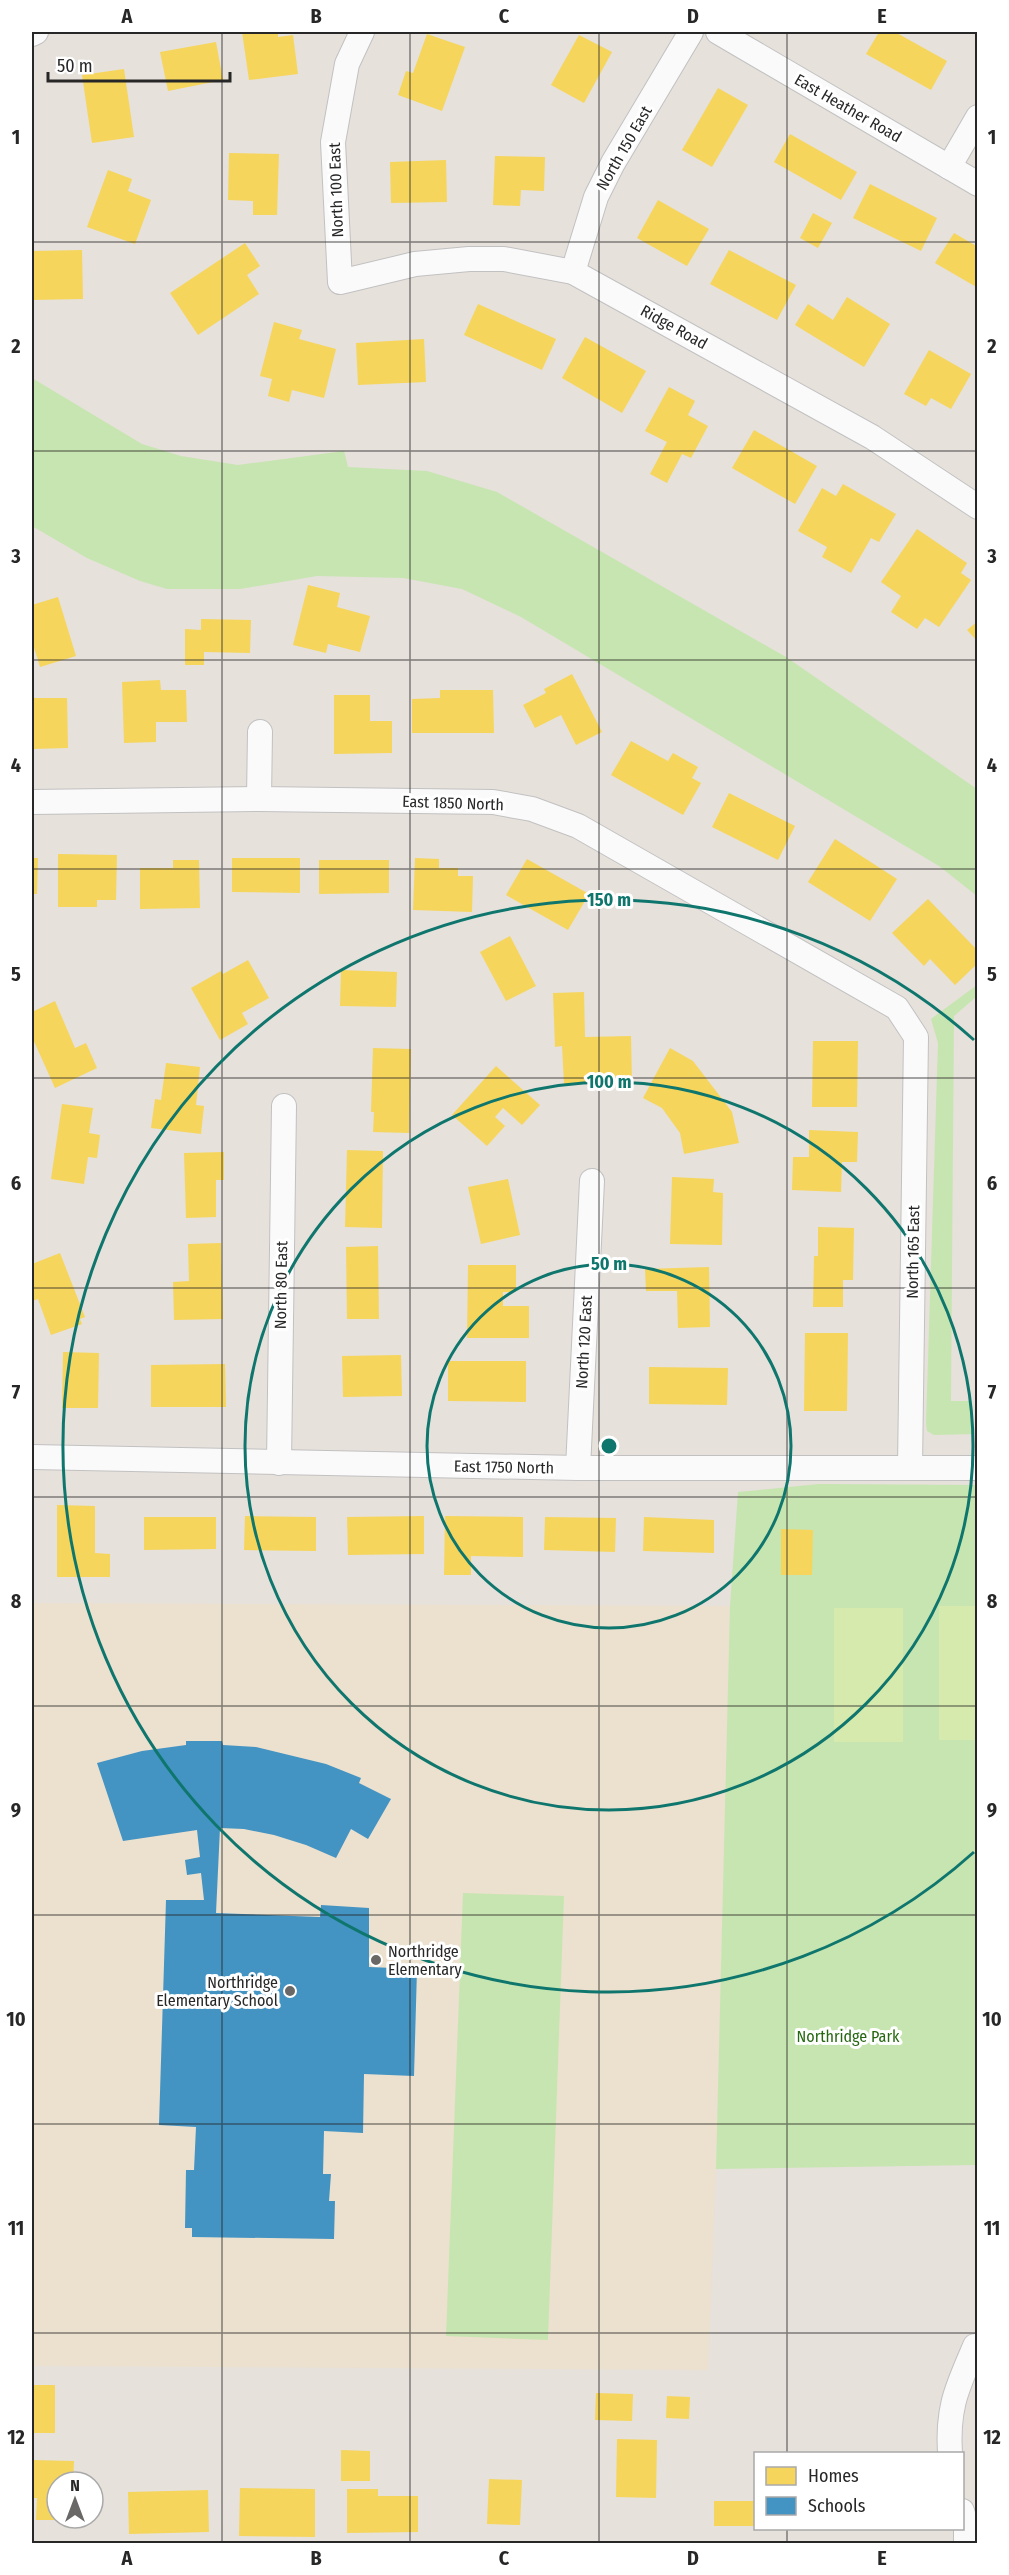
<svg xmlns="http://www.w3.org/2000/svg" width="1009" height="2575" font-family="'Fira Sans Condensed',sans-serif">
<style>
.education{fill:#ece0ce}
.green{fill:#c7e5b0}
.pitch{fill:#d5eaac}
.homes{fill:#f6d55c}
.schools{fill:#4393c3}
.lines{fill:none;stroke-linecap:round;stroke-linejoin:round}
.street-casing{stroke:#c2c1c2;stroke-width:26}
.street{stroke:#fbfafa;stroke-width:24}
.grid{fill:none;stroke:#272727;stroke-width:1.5;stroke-opacity:0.55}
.ring{fill:none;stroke:#0f766e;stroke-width:3}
.poi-dot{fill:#6a6866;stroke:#fff;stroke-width:2}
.labels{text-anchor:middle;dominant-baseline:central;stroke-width:6;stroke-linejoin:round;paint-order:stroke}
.street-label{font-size:16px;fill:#272727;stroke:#fff}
.poi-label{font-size:16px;fill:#272727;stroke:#fff;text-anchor:start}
.park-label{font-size:16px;fill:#266812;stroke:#fff}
.centre{fill:#0f766e;stroke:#fff;stroke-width:3}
.ring-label{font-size:18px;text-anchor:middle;font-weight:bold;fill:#0f766e;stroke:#fff;stroke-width:6;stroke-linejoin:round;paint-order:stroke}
.neatline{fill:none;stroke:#272727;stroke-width:2}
.grid-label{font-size:20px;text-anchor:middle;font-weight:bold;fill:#272727}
</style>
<rect width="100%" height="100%" fill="#e6e1db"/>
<!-- education -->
<polygon class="education" points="32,1603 730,1606 716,2169 708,2370 32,2366"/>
<!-- green -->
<g class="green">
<polygon points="32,378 142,444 181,456 238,465 344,451 348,467 427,471 497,492 786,657 977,789 977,896 939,866 521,617 462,589 403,578 317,576 240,589 167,589 140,581 87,558 32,526"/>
<polygon points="977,985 977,996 954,1016 951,1401 972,1401 974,1434 934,1435 927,1431 926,1423 938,1043 931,1019"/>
<polygon points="819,1484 977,1485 977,2165 716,2169 730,1606 738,1492"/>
<polygon points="463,1893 564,1896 548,2340 446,2336"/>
</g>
<!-- pitch -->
<g class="pitch">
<rect x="939" y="1606" width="38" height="134"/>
<rect x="834" y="1608" width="69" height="134"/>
</g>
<!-- homes -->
<g class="homes">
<polygon points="242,32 278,32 278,37 293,35 298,74 249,80"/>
<polygon points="879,32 895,32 947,61 931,90 866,54"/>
<polygon points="427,34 465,47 442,111 398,95 406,71 413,73"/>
<polygon points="579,35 612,52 584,103 551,85"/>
<polygon points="216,42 223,80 168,91 160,52"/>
<polygon points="124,69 134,137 92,143 82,75"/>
<polygon points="718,88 748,105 712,167 682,150"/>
<polygon points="790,134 857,172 841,200 774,162"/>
<polygon points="229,153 279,154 277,215 253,215 253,201 228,200"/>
<polygon points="495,156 545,157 544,191 521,190 520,206 493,205"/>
<polygon points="446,160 447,202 391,203 390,162"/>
<polygon points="108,170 132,179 128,191 151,200 135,244 87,227"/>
<polygon points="870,184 937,218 921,251 853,218"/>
<polygon points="658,200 709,229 687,266 637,238"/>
<polygon points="813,213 832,223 818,248 800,238"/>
<polygon points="954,233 978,247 978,288 935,263"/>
<polygon points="245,243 260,266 247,275 259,294 198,335 170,293"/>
<polygon points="82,250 83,299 32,300 32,251"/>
<polygon points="729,250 796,285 777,320 710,284"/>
<polygon points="847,297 890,324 864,367 795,325 808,304 833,320"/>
<polygon points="478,304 556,339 542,370 464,335"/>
<polygon points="274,322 302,330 299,339 336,349 324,398 292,390 289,402 268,396 272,379 260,376"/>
<polygon points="585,337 646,371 622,413 562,378"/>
<polygon points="424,339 426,382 358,385 356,343"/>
<polygon points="929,350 971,374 951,409 931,398 926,406 904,394"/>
<polygon points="669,387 695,401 688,415 708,426 691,458 682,454 667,483 650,474 667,442 645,431"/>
<polygon points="754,430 817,466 795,504 732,468"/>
<polygon points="843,484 896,514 879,542 871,538 851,573 822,557 827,547 798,531 822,488 836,496"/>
<polygon points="917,529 967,563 961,573 971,580 939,627 925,618 917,629 891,612 901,596 881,582"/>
<polygon points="308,585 340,593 337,607 370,616 360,652 328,644 326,653 293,645"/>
<polygon points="58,597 76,656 40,667 32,641 32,605"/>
<polygon points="201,619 251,620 250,653 204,652 204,665 185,665 185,629 201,630"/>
<polygon points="978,621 978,642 967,630"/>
<polygon points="572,674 602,732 576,745 561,715 535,728 523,705 546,693 544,689"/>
<polygon points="160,680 161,690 186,690 187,722 156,722 156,742 124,743 122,682"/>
<polygon points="440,690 493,690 494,733 412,733 412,699 440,698"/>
<polygon points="334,695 370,695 370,721 392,721 392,753 334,754"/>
<polygon points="33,698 67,698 68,748 32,749"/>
<polygon points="631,741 668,761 673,753 698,767 692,778 701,783 683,815 611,775"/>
<polygon points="729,793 795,826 778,860 712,827"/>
<polygon points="835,839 897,879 870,921 808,882"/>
<polygon points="58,854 117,855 116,900 97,900 97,907 58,907"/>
<polygon points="32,858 38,858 37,894 32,894"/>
<polygon points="232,858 300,858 300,893 232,892"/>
<polygon points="415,858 439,859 439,868 458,868 458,876 473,876 472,912 413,910"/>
<polygon points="527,859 589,894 568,930 506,895"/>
<polygon points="173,860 199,860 200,908 140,909 140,868 173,868"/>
<polygon points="319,860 389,860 389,893 319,894"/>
<polygon points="928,899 978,951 978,963 955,985 930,959 924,966 892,933"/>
<polygon points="510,936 536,986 506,1001 480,952"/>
<polygon points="248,960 269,998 242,1013 248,1024 220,1040 191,988 221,971 223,974"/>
<polygon points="341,970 397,972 396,1007 340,1006"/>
<polygon points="584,992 585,1037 631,1036 632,1082 564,1084 562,1046 555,1047 553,993"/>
<polygon points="55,1001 75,1048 86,1043 97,1068 55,1088 32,1037 32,1012"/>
<polygon points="813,1041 858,1041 857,1107 812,1107"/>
<polygon points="373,1048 411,1049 409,1133 373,1132 374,1112 371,1112"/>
<polygon points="670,1048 693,1061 732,1112 739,1143 684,1154 680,1133 662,1108 643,1098"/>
<polygon points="166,1063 200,1067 196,1105 204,1106 201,1134 151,1128 155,1099 161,1100"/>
<polygon points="496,1066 540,1105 522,1125 503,1108 495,1117 505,1126 487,1146 452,1115"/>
<polygon points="62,1104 93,1108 89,1133 100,1135 97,1158 88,1157 84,1184 51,1179"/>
<polygon points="809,1130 858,1132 857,1162 842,1162 841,1192 792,1190 793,1157 809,1157"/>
<polygon points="347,1150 383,1151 382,1228 345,1227"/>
<polygon points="224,1152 224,1180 216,1180 216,1217 186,1218 184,1153"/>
<polygon points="672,1177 714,1179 713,1192 723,1193 722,1245 670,1244"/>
<polygon points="508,1179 520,1235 481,1244 468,1187"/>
<polygon points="818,1227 854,1228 853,1280 843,1280 843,1307 813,1307 814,1256 818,1256"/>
<polygon points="221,1243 223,1319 174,1320 173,1282 189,1281 188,1244"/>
<polygon points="378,1246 379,1319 347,1319 346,1247"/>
<polygon points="60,1253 85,1317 80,1319 82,1324 51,1335 38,1299 32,1301 32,1264"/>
<polygon points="468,1265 516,1265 516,1292 503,1292 503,1306 529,1306 529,1338 467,1338"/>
<polygon points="709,1267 710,1327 678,1328 677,1291 646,1291 645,1269"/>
<polygon points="805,1333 848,1333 847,1411 804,1411"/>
<polygon points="63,1352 99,1353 98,1408 62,1408"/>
<polygon points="401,1355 402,1396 343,1397 342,1356"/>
<polygon points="448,1361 526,1361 526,1402 448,1401"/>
<polygon points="225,1364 226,1407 151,1407 151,1365"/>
<polygon points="649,1367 728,1368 727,1405 649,1404"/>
<polygon points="57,1505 95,1506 95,1553 110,1554 110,1577 57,1577"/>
<polygon points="245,1516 316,1517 316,1551 244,1550"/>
<polygon points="424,1516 424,1554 348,1555 347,1517"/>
<polygon points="445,1516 523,1517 523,1557 471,1556 471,1575 444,1575"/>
<polygon points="144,1517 216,1517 216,1549 144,1550"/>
<polygon points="545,1517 616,1518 615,1552 544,1550"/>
<polygon points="644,1517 714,1520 714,1553 643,1551"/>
<polygon points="781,1529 813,1530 812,1575 781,1575"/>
<rect x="32" y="2385" width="23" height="48"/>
<polygon points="596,2393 633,2394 632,2421 595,2420"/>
<polygon points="667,2396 690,2397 689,2419 666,2418"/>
<polygon points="617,2439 657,2440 656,2498 616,2497"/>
<polygon points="341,2450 370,2451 370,2481 341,2481"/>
<polygon points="32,2460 74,2461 73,2482 57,2482 57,2518 73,2518 73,2520 36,2520 37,2498 32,2498"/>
<polygon points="489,2479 522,2480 520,2525 487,2524"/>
<polygon points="240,2488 315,2489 315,2537 239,2536"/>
<polygon points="347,2489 378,2489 378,2496 418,2496 418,2532 347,2533"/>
<polygon points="208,2490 209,2532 129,2534 128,2492"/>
<rect x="714" y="2501" width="42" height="25"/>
</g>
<!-- schools -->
<polygon class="schools" points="186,1741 222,1741 223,1745 256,1747 326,1764 361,1778 359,1783 391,1799 368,1839 351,1829 336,1858 306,1845 274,1835 244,1829 220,1828 216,1913 320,1917 321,1905 369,1908 369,1967 417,1969 414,2076 364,2074 363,2133 324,2131 323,2174 331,2174 329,2201 335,2201 334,2239 192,2237 192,2228 185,2228 186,2170 194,2170 196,2127 159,2125 166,1900 204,1900 201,1873 187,1875 185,1860 200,1857 197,1830 123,1841 97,1763 142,1751 186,1745"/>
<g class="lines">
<!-- street casing -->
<g class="street-casing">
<g id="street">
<polyline points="362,32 347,64 333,142 340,282 415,264 469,259 504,259 573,272 872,437 978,507"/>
<polyline points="718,32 978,184"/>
<polyline points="32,34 36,32"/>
<polyline points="949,167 978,117"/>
<polyline points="573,272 596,197 613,163 691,32"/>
<polyline points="259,799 260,732"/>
<polyline points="32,802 259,799 493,802 532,809 578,826 897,1008 916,1037 910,1467"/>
<polyline points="32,1457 578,1468 978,1468"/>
<polyline points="279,1463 284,1106"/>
<polyline points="578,1468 592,1181"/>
<path d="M950 2454C947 2407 957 2388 975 2346"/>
<polyline points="962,2511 966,2523 966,2544"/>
</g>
</g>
<!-- street -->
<use href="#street" class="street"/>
</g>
<!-- grid -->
<path class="grid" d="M222 32V2544M410 32V2544M599 32V2544M787 32V2454M32 242H978M32 451H978M32 660H978M32 869H978M32 1078H978M32 1288H978M32 1497H978M32 1706H978M32 1915H978M32 2124H978M32 2333H978M787 2528V2544"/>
<!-- distance rings -->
<g class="ring">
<circle cx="609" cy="1446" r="182"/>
<circle cx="609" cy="1446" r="364"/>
<path d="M974 1852A546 546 0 1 1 974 1040"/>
</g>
<!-- markers -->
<g class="poi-dot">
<circle cx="376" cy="1960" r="6"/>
<circle cx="290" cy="1991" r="6"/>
</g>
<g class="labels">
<!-- street labels -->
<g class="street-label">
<text transform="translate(848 108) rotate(30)">East Heather Road</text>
<text transform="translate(624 148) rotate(-60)">North 150 East</text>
<text transform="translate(336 190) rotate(-92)">North 100 East</text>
<text transform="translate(674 327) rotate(29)">Ridge Road</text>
<text transform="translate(453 803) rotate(2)">East 1850 North</text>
<text transform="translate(913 1252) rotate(-89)">North 165 East</text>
<text transform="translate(281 1285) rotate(-89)">North 80 East</text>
<text transform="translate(584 1342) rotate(-87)">North 120 East</text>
<text transform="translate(504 1467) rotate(1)">East 1750 North</text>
</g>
<!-- poi labels -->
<g class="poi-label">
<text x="388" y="1951">Northridge<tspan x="388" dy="18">Elementary</tspan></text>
<text x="278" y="1982" text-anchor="end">Northridge<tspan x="278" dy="18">Elementary School</tspan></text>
</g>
<!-- park labels -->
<g class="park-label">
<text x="848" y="2036">Northridge Park</text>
</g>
</g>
<circle cx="609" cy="1446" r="9" class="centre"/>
<g class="ring-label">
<text x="609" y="906">150 m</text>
<text x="609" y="1088">100 m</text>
<text x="609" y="1270">50 m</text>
</g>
<!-- border -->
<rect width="1009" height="2575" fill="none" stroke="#ffffff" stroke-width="66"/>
<!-- legend -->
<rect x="754" y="2452" width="210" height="78" fill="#ffffff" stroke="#a9a9a9" stroke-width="1.5"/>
<rect x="766" y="2467" width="30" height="18" fill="#f6d55c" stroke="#a9a9a9" stroke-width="1.5"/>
<text x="808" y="2482" font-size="18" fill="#272727">Homes</text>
<rect x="766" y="2497" width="30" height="18" fill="#4393c3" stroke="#a9a9a9" stroke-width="1.5"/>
<text x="808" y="2512" font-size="18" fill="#272727">Schools</text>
<!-- north arrow -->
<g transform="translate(75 2500)"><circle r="28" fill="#ffffff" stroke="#a9a9a9" stroke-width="1.5"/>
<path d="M0-4.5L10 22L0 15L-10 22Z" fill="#6a6866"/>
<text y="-9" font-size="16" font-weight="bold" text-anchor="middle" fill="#272727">N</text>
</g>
<!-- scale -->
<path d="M48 72v9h182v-9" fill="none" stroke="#272727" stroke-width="3"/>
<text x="57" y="72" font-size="18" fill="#272727" stroke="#ffffff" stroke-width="4.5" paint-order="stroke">50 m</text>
<rect x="33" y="33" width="943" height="2509" class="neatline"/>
<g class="grid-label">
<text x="127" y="23">A</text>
<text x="316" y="23">B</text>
<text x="504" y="23">C</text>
<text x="693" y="23">D</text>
<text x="882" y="23">E</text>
<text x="16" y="144">1</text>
<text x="992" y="144">1</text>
<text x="16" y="353">2</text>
<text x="992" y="353">2</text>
<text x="16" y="563">3</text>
<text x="992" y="563">3</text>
<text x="16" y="772">4</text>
<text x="992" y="772">4</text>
<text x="16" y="981">5</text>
<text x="992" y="981">5</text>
<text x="16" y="1190">6</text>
<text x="992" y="1190">6</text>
<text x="16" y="1399">7</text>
<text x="992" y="1399">7</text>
<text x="16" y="1608">8</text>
<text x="992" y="1608">8</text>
<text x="16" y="1817">9</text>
<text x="992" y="1817">9</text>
<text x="16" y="2026">10</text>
<text x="992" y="2026">10</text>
<text x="16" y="2235">11</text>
<text x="992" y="2235">11</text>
<text x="16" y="2444">12</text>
<text x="992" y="2444">12</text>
<text x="127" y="2565">A</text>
<text x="316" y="2565">B</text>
<text x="504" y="2565">C</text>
<text x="693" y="2565">D</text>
<text x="882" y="2565">E</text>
</g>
</svg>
